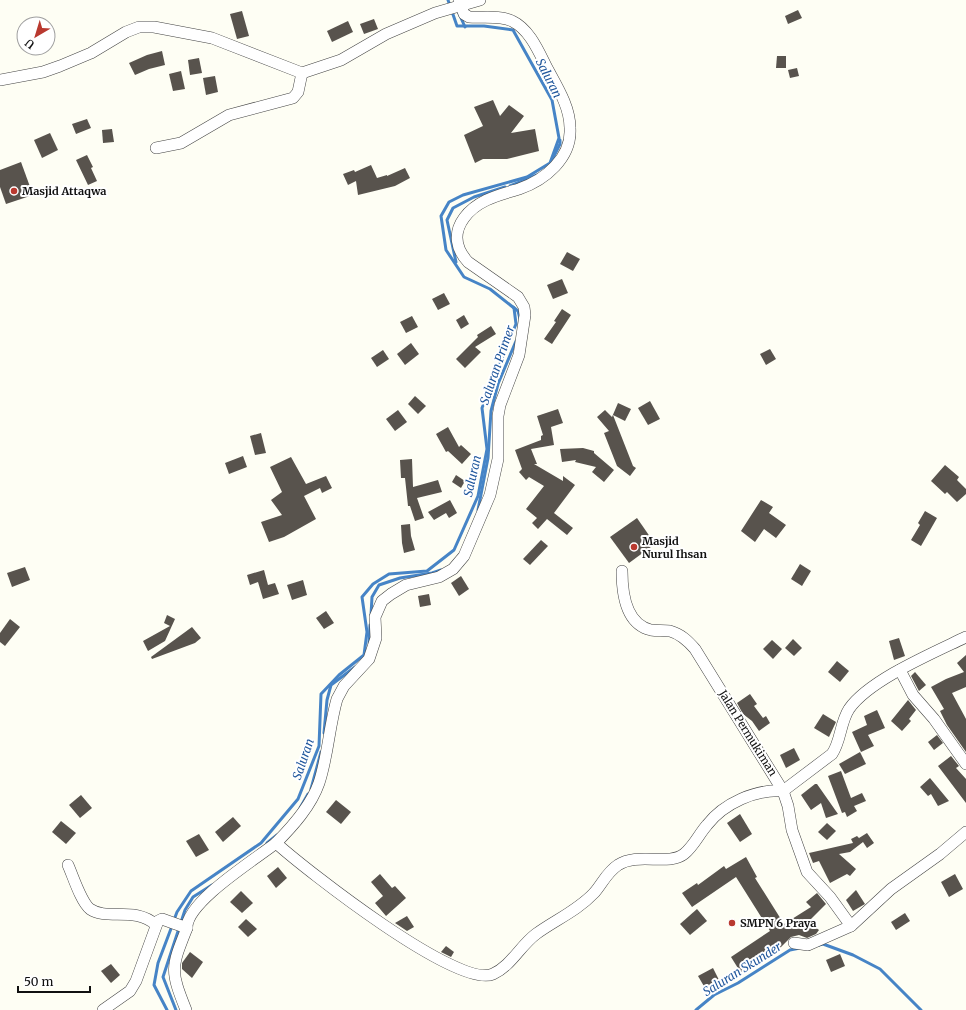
<svg xmlns="http://www.w3.org/2000/svg" width="966" height="1010" font-family="Merriweather,serif">
<style>
.lines{fill:none;stroke-linecap:round;stroke-linejoin:round}
.stream{stroke:#4684c6;stroke-width:3}
.building{fill:#58534d}
.minor-casing{stroke:#434343;stroke-width:12}
.minor{stroke:#fff;stroke-width:11}
.poi-dot{fill:#b9392f;stroke:#fff;stroke-width:1.5}
.labels{text-anchor:middle;dominant-baseline:central;stroke-width:4;stroke-linejoin:round;paint-order:stroke}
.poi-label{font-size:11px;font-weight:bold;fill:#101010;stroke:#fff;text-anchor:start}
.street-label{font-size:11px;fill:#101010;stroke:#fff}
.water-label{font-size:12px;font-style:italic;fill:#1f569c;stroke:#fff}
</style>
<rect width="100%" height="100%" fill="#fefef4"/>
<g class="lines">
<!-- stream -->
<g class="stream">
<polyline points="457,9 465,27"/>
<polyline points="551,162 560,144 560,140"/>
<polyline points="510,186 537,175"/>
<polyline points="456,262 447,220 453,208 474,197 505,187"/>
<polyline points="513,307 518,311 520,319"/>
<polyline points="478,510 488,458 491,411 498,384 516,341"/>
<polyline points="371,615 372,597 379,585 400,578 432,573 441,570"/>
<polyline points="369,643 370,625"/>
<polyline points="324,733 327,700 331,685 355,667"/>
<polyline points="311,789 321,752"/>
<polyline points="300,808 308,794"/>
<polyline points="267,843 277,835"/>
<polyline points="174,920 177,912 191,891 261,843 298,799 319,746 321,694 339,675 364,655 367,632 362,597 373,584 389,574 427,571 454,550 478,496 487,449 482,408 516,324 514,308 490,289 464,277 446,250 441,216 449,202 463,195 527,177 550,163 559,138 552,100 513,30 484,26 457,26 448,0"/>
<polyline points="819,945 823,944 853,955 880,969 921,1010"/>
<polyline points="167,1010 154,985 158,963 172,926"/>
<polyline points="176,1010 163,977 185,910 193,897 212,885"/>
<polyline points="696,1010 714,995 738,983 790,950 800,948"/>
</g>
</g>
<!-- building -->
<g class="building">
<polygon points="798,10 802,18 788,24 785,16"/>
<polygon points="242,11 249,36 237,39 230,14"/>
<polygon points="374,19 378,29 364,34 360,24"/>
<polygon points="348,21 353,32 332,42 327,31"/>
<polygon points="162,51 165,65 149,69 135,75 129,63 147,55"/>
<polygon points="777,56 786,56 786,68 776,68"/>
<polygon points="199,58 202,73 190,75 188,60"/>
<polygon points="797,68 799,76 790,78 788,70"/>
<polygon points="181,71 185,89 173,91 169,74"/>
<polygon points="215,76 218,92 206,95 203,78"/>
<polygon points="493,100 500,116 509,105 524,116 511,133 535,129 539,151 507,159 483,159 475,163 464,135 483,126 474,107"/>
<polygon points="87,119 91,128 76,134 72,124"/>
<polygon points="112,129 114,142 103,143 102,130"/>
<polygon points="50,133 58,150 42,158 34,140"/>
<polygon points="87,155 93,167 91,168 97,181 88,185 76,160"/>
<polygon points="21,162 33,195 6,204 0,187 0,170"/>
<polygon points="371,165 377,178 387,175 387,176 405,168 410,178 395,186 358,195 356,181 348,185 343,174 354,170 355,172"/>
<polygon points="567,252 580,259 573,271 560,264"/>
<polygon points="562,279 568,293 553,299 547,285"/>
<polygon points="444,293 450,304 438,310 432,299"/>
<polygon points="562,309 571,315 552,344 544,339 556,322 554,321"/>
<polygon points="464,315 469,324 461,329 456,320"/>
<polygon points="412,316 418,327 406,333 400,322"/>
<polygon points="491,326 496,334 475,347 481,352 465,368 456,359 478,337 477,335"/>
<polygon points="411,343 419,354 405,365 397,354"/>
<polygon points="770,349 776,359 766,365 760,354"/>
<polygon points="383,350 389,359 377,367 371,358"/>
<polygon points="415,396 426,406 418,414 408,404"/>
<polygon points="650,401 660,419 648,425 638,408"/>
<polygon points="618,403 631,409 625,421 613,415 633,466 636,468 630,476 617,466 604,433 609,431 597,417 605,410 612,417"/>
<polygon points="558,409 563,423 551,427 554,445 531,449 537,464 534,464 563,481 563,476 575,485 554,513 573,528 567,535 547,519 538,529 532,523 537,518 526,509 544,486 529,477 526,480 519,472 522,469 515,450 541,440 541,436 543,435 537,416"/>
<polygon points="398,410 407,422 395,431 386,419"/>
<polygon points="448,427 459,447 461,445 471,454 462,464 448,451 446,452 436,434"/>
<polygon points="261,433 266,453 255,455 250,436"/>
<polygon points="583,448 594,451 594,453 614,470 604,482 592,472 596,467 575,462 576,460 562,462 560,449"/>
<polygon points="243,456 247,467 229,474 225,463"/>
<polygon points="291,457 306,484 326,476 332,488 322,493 320,488 304,496 316,519 284,537 269,542 261,522 282,515 271,500 282,492 270,467"/>
<polygon points="412,459 413,487 438,480 442,492 417,498 424,518 415,521 410,506 408,506 405,478 401,478 400,460"/>
<polygon points="945,465 959,477 957,480 966,489 966,494 957,502 947,492 945,494 931,481"/>
<polygon points="456,475 465,481 461,488 452,482"/>
<polygon points="450,500 457,513 449,518 446,513 434,520 428,512"/>
<polygon points="761,500 773,507 769,513 786,525 776,538 764,529 755,542 741,531"/>
<polygon points="925,511 937,518 921,546 911,540 920,525 918,523"/>
<polygon points="637,518 655,544 629,563 610,537"/>
<polygon points="410,524 411,536 415,550 404,553 402,543 401,525"/>
<polygon points="541,540 548,546 530,565 523,559"/>
<polygon points="800,564 811,571 802,586 791,579"/>
<polygon points="25,567 30,580 12,587 7,573"/>
<polygon points="264,570 268,585 275,583 279,594 263,599 258,582 250,585 247,575"/>
<polygon points="461,576 469,589 459,596 451,583"/>
<polygon points="303,580 307,595 292,600 287,585"/>
<polygon points="429,594 431,605 420,607 418,596"/>
<polygon points="326,611 334,623 324,629 316,618"/>
<polygon points="167,615 175,619 165,641 148,651 143,641 170,626 164,623"/>
<polygon points="10,619 20,627 5,646 0,642 0,633"/>
<polygon points="192,627 201,638 195,643 152,659 151,657"/>
<polygon points="899,638 905,656 894,660 889,641"/>
<polygon points="793,639 802,648 794,656 785,648"/>
<polygon points="772,640 782,649 773,659 763,649"/>
<polygon points="966,655 966,687 952,693 966,719 966,752 947,725 940,711 944,709 931,687 946,679 964,672 957,663"/>
<polygon points="837,661 849,671 840,682 828,672"/>
<polygon points="915,672 926,685 919,691 911,676"/>
<polygon points="750,694 757,704 754,706 763,718 766,716 770,723 759,731 752,721 743,714 737,703"/>
<polygon points="908,700 916,710 909,719 911,721 902,731 891,721"/>
<polygon points="877,710 885,728 868,735 874,746 861,752 852,732 867,725 864,716"/>
<polygon points="823,714 836,722 829,737 814,728"/>
<polygon points="937,735 943,743 934,750 928,742"/>
<polygon points="794,748 800,760 786,768 780,755"/>
<polygon points="860,752 866,764 845,774 839,764"/>
<polygon points="951,756 959,766 956,768 966,779 966,803 938,766"/>
<polygon points="841,771 851,798 862,793 866,801 854,806 857,811 847,817 845,812 842,813 828,776"/>
<polygon points="930,778 949,801 938,806 931,794 928,796 920,787"/>
<polygon points="815,784 817,784 838,814 826,818 821,803 811,810 801,795"/>
<polygon points="81,795 92,808 80,818 69,805"/>
<polygon points="336,800 351,812 341,824 326,812"/>
<polygon points="740,814 752,834 740,842 727,823"/>
<polygon points="233,817 241,826 223,842 215,832"/>
<polygon points="61,821 76,833 66,844 52,832"/>
<polygon points="827,823 836,831 827,840 818,832"/>
<polygon points="867,833 874,843 867,848 863,842 850,852 839,854 856,869 850,876 847,874 830,883 819,861 813,863 809,853 853,843 851,839 857,836 862,841 859,838"/>
<polygon points="199,834 209,850 196,857 186,841"/>
<polygon points="746,857 757,877 755,878 784,924 811,907 806,902 817,893 826,904 808,922 819,930 816,934 807,938 799,935 791,937 780,948 741,973 731,957 770,931 736,877 692,907 682,893 697,883 698,885 724,866 726,869"/>
<polygon points="278,867 287,878 276,888 267,876"/>
<polygon points="380,874 392,888 395,886 406,898 386,916 375,903 383,896 371,882"/>
<polygon points="955,874 963,889 949,897 941,882"/>
<polygon points="856,890 865,904 853,911 846,900"/>
<polygon points="241,891 253,903 242,913 230,902"/>
<polygon points="697,909 707,921 690,935 680,924"/>
<polygon points="905,913 910,921 896,930 891,922"/>
<polygon points="407,916 414,927 407,931 395,923"/>
<polygon points="246,919 257,929 248,937 238,927"/>
<polygon points="446,946 454,952 451,957 441,952"/>
<polygon points="190,952 203,962 192,978 182,969 182,963"/>
<polygon points="840,954 845,966 831,972 826,960"/>
<polygon points="111,964 120,975 111,983 101,971"/>
<polygon points="713,968 719,980 705,988 698,976"/>
</g>
<g class="lines">
<!-- minor casing -->
<g class="minor-casing">
<g id="minor">
<path d="M459 0 464 14 469 17C482 18 500 15 512 21 529 29 538 50 546 66 556 85 570 106 570 128 572 158 545 180 519 189 499 195 477 200 464 218 453 233 456 249 468 262L518 297 524 307 525 315 519 355 500 405 498 416V459L490 495 464 556 453 569 439 577 406 585 391 594 382 601 375 617 376 638 369 659 344 686 337 699C329 727 328 756 319 783 311 806 293 826 276 843 306 870 459 990 493 974 511 966 520 946 536 934 555 920 577 911 594 893 602 884 607 872 618 865 637 852 669 866 684 854 694 846 699 834 707 825 724 803 756 789 783 791L832 754C841 741 840 723 849 709 869 680 933 653 966 637"/>
<polyline points="0,80 43,72 60,66 91,53 126,32 139,27 154,27 212,38 302,73 341,60 386,34 435,13 480,0"/>
<polyline points="156,148 181,143 229,115 293,98 298,92 302,73"/>
<path d="M622 571C622 593 625 624 651 630 657 631 664 630 670 631 681 634 688 641 695 649L783 791 788 806 792 830 807 872 830 897 851 926"/>
<polyline points="900,670 913,695 934,719 966,764"/>
<path d="M68 865C73 876 81 902 90 909 107 921 135 906 156 925"/>
<polyline points="794,943 808,945 851,926 891,889 940,854 966,832"/>
<path d="M103 1010 130 991 136 981 158 921 162 919 187 928C186 902 256 859 276 843"/>
<path d="M186 1010C170 970 171 968 187 928"/>
</g>
</g>
<!-- minor -->
<use href="#minor" class="minor"/>
</g>
<!-- markers -->
<g class="poi-dot">
<circle cx="14" cy="191" r="4"/>
<circle cx="634" cy="547" r="4"/>
<circle cx="732" cy="923" r="4"/>
</g>
<g class="labels">
<!-- poi labels -->
<g class="poi-label">
<text x="22" y="191">Masjid Attaqwa</text>
<text x="642" y="541">Masjid<tspan x="642" dy="13">Nurul Ihsan</tspan></text>
<text x="740" y="923">SMPN 6 Praya</text>
</g>
<!-- street labels -->
<g class="street-label">
<text transform="translate(748 733) rotate(58)">Jalan Permukiman</text>
</g>
<!-- water labels -->
<g class="water-label">
<text transform="translate(549 78) rotate(63)">Saluran</text>
<text transform="translate(497 365) rotate(-71)">Saluran Primer</text>
<text transform="translate(472 476) rotate(-77)">Saluran</text>
<text transform="translate(303 759) rotate(-71)">Saluran</text>
<text transform="translate(742 969) rotate(-32)">Saluran Skunder</text>
</g>
</g>
<!-- north arrow -->
<g transform="translate(36 36) rotate(218)"><circle r="19" fill="#ffffff" stroke="#9f9f9f"/>
<path d="M0-3L7 15L0 10L-7 15Z" fill="#b9392f"/>
<text y="-6" font-size="11" font-weight="bold" text-anchor="middle" fill="#101010">U</text>
</g>
<!-- scale -->
<path d="M18 986v6h72v-6" fill="none" stroke="#101010" stroke-width="2"/>
<text x="24" y="986" font-size="12" fill="#101010" stroke="#ffffff" stroke-width="3" paint-order="stroke">50 m</text>
</svg>
